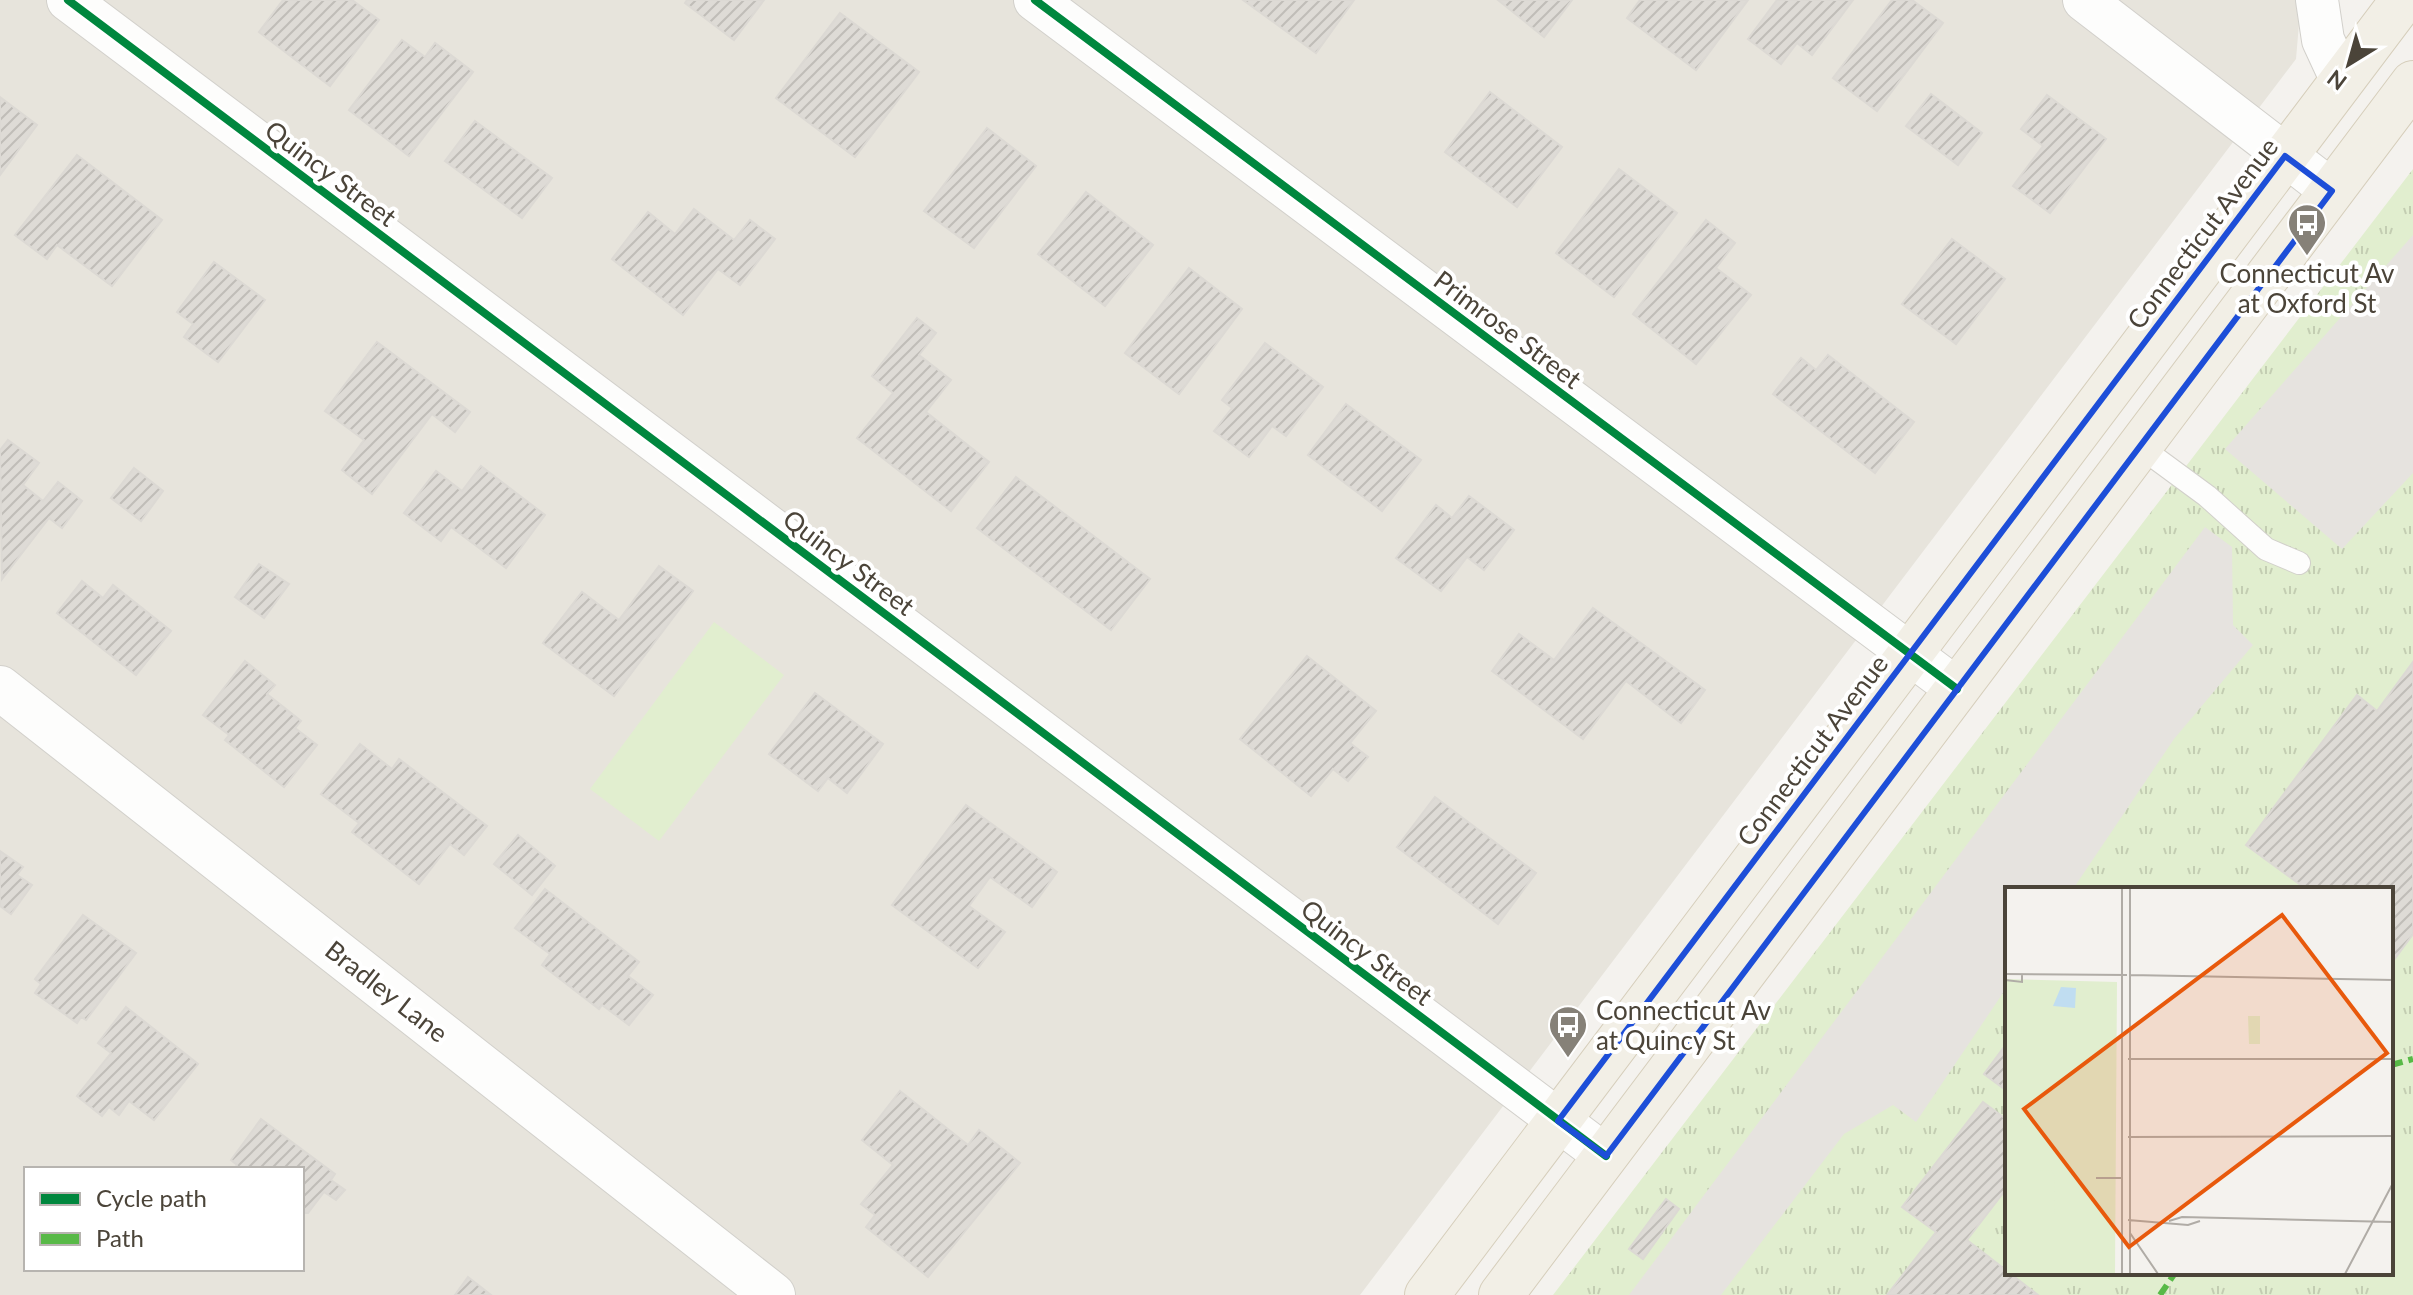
<svg xmlns="http://www.w3.org/2000/svg" width="2413" height="1295" font-family="Lato,sans-serif">
<style>
.residential{fill:#e7e4dc;fill-rule:evenodd}
.grass{fill:url(#grass-tufts);fill-rule:evenodd}
.garden{fill:#e1eecf}
.parking{fill:#e6e3df}
.building{fill:url(#building-hatch);stroke:#dcd9d4;stroke-width:2}
.lines{fill:none;stroke-linecap:round;stroke-linejoin:round}
.service-casing{stroke:#d2d0cb;stroke-width:24}
.minor-casing{stroke:#d2d0cb;stroke-width:44}
.tertiary-casing{stroke:#d2d0cb;stroke-width:46}
.primary-casing{stroke:#d6cebb;stroke-width:46}
.service{stroke:#fdfdfc;stroke-width:22}
.minor{stroke:#fdfdfc;stroke-width:42}
.tertiary{stroke:#fdfdfc;stroke-width:44}
.primary{stroke:#f2efe6;stroke-width:44}
.quiet{stroke:#58b947;stroke-width:6;stroke-dasharray:12 6;stroke-linecap:butt}
.cycleway-casing{stroke:#fff;stroke-width:13}
.cycleway{stroke:#00873e;stroke-width:8}
.marked{fill:none;stroke:#1d4ed8;stroke-width:6;stroke-linejoin:round}
.labels{text-anchor:middle;dominant-baseline:central;stroke-width:8;stroke-linejoin:round;paint-order:stroke}
.street-label{font-size:26px;fill:#4b4439;stroke:#fff}
.poi-label{font-size:26px;fill:#4b4439;stroke:#fff}
.inset-road{fill:none;stroke:#b0aca6;stroke-width:2}
.view{fill:#e8590c;fill-opacity:0.15;stroke:#e8590c;stroke-width:4}
.inset-edge{fill:none;stroke:#4b4439;stroke-width:4}
</style>
<defs>
<pattern id="grass-tufts" width="24" height="20" patternUnits="userSpaceOnUse" patternTransform="scale(2)"><rect width="24" height="20" fill="#e1eecf"/><path d="M3 7l-1-3M5 7V3M7 7l1-3M15 17l-1-3M17 17v-4M19 17l1-3" fill="none" stroke="#c3cdb2"/></pattern>
<pattern id="building-hatch" width="6" height="6" patternUnits="userSpaceOnUse" patternTransform="scale(2)"><rect width="6" height="6" fill="#dedbd6"/><path d="M-1 1l2-2M0 6l6-6M5 7l2-2" fill="none" stroke="#c0bdb8"/></pattern>
</defs>
<rect width="100%" height="100%" fill="#f4f2ee"/>
<!-- residential -->
<path class="residential" d="M0 0H2301L2296 59 1360 1295H0ZM26 1169H302V1269H26Z"/>
<!-- grass -->
<path class="grass" d="M2413 169V1295H1553ZM2007 889H2391V1273H2007Z"/>
<!-- garden -->
<g class="garden">
<polygon points="714,622 784,675 659,841 590,789"/>
<polygon points="2413,1158 2413,1295 2385,1295 2360,1273 2391,1273 2391,1162"/>
</g>
<!-- parking -->
<g class="parking">
<polygon points="2413,235 2413,473 2342,549 2225,449"/>
<polygon points="2205,527 2232,547 2233,625 2253,645 2174,739 2073,889 2007,889 2007,987 1916,1122 1893,1105 1844,1134 1721,1295 1629,1295"/>
</g>
<!-- building -->
<g class="building">
<polygon points="283,0 352,0 379,20 330,86 259,32"/>
<polygon points="687,0 764,0 734,40 685,3"/>
<polygon points="1243,0 1354,0 1316,53"/>
<polygon points="1498,0 1572,0 1544,37"/>
<polygon points="1640,0 1748,0 1696,70 1627,18"/>
<polygon points="1777,0 1853,0 1812,55 1797,43 1781,64 1748,39"/>
<polygon points="1892,0 1912,0 1943,23 1877,111 1833,78"/>
<polygon points="840,13 919,72 855,157 776,98"/>
<polygon points="402,40 425,57 435,43 473,72 409,156 349,110"/>
<polygon points="1490,92 1562,147 1517,207 1445,152"/>
<polygon points="1931,94 1982,133 1958,165 1906,126"/>
<polygon points="2047,95 2106,139 2050,213 2013,186 2043,146 2021,129"/>
<polygon points="0,97 37,125 0,175"/>
<polygon points="475,121 552,178 522,218 445,161"/>
<polygon points="987,128 1036,166 974,248 924,211"/>
<polygon points="77,155 162,220 112,286 57,245 47,259 15,235"/>
<polygon points="1619,169 1677,213 1614,297 1556,253"/>
<polygon points="1086,192 1153,245 1105,306 1038,254"/>
<polygon points="694,209 734,240 750,220 775,239 740,285 718,269 683,315 612,259 648,212 675,234"/>
<polygon points="1706,220 1735,243 1716,268 1751,295 1696,364 1633,314"/>
<polygon points="1952,239 2005,279 1956,344 1902,304"/>
<polygon points="214,262 265,300 218,362 184,337 193,324 177,312"/>
<polygon points="1189,268 1242,309 1179,394 1125,353"/>
<polygon points="917,318 936,333 919,355 951,380 926,412 989,462 951,511 857,438 893,393 872,376"/>
<polygon points="377,342 470,412 455,432 432,414 372,494 342,470 364,440 325,411"/>
<polygon points="1265,343 1323,387 1286,436 1272,426 1249,457 1214,431 1232,408 1222,400"/>
<polygon points="1828,355 1914,422 1875,473 1773,394 1801,358 1816,370"/>
<polygon points="1346,404 1421,460 1382,511 1308,455"/>
<polygon points="8,440 39,463 23,485 43,501 58,482 82,501 62,528 49,518 2,579 0,450"/>
<polygon points="481,466 545,515 506,568 451,527 441,541 404,513 436,471 462,491"/>
<polygon points="134,468 163,491 141,521 111,498"/>
<polygon points="1016,477 1150,579 1111,630 977,528"/>
<polygon points="1469,496 1514,530 1484,570 1467,557 1441,591 1396,558 1436,505 1452,518"/>
<polygon points="259,564 289,584 264,618 235,597"/>
<polygon points="659,566 693,591 614,696 543,643 582,592 619,620"/>
<polygon points="82,581 103,598 113,585 171,631 136,675 57,613"/>
<polygon points="1593,608 1705,690 1681,723 1626,681 1583,739 1492,671 1519,634 1554,660"/>
<polygon points="1307,656 1376,711 1350,743 1368,757 1348,781 1333,769 1311,796 1240,739"/>
<polygon points="245,661 275,685 267,694 301,721 295,728 317,745 284,787 225,740 229,735 203,715"/>
<polygon points="2413,662 2413,934 2391,964 2391,889 2306,889 2246,845 2357,695 2377,711"/>
<polygon points="815,693 883,744 847,793 828,778 818,791 769,754"/>
<polygon points="360,744 392,769 399,759 487,826 464,855 450,844 419,884 352,832 359,823 321,794"/>
<polygon points="1435,797 1536,873 1498,924 1397,847"/>
<polygon points="966,805 1057,872 1032,907 990,877 969,906 1005,932 978,968 892,905"/>
<polygon points="518,835 555,866 532,895 494,864"/>
<polygon points="0,851 23,867 17,875 32,885 11,914 0,906"/>
<polygon points="545,889 639,962 628,976 653,995 629,1025 602,1005 599,1009 542,965 550,954 515,928"/>
<polygon points="83,915 136,953 86,1020 81,1017 77,1023 35,993 41,984 35,979"/>
<polygon points="126,1007 198,1064 154,1120 129,1101 119,1115 109,1107 102,1116 77,1096 111,1053 98,1043"/>
<polygon points="2007,1043 2007,1091 1984,1074"/>
<polygon points="900,1091 968,1145 979,1130 1020,1163 928,1277 866,1227 875,1215 861,1204 893,1165 862,1140"/>
<polygon points="1983,1102 2007,1120 2007,1188 1967,1240 2038,1295 1887,1295 1936,1232 1902,1207"/>
<polygon points="261,1119 335,1174 331,1180 345,1190 336,1200 324,1192 308,1213 302,1213 302,1169 234,1169 237,1165 231,1160"/>
<polygon points="1666,1199 1679,1209 1643,1259 1629,1249"/>
<polygon points="468,1277 491,1295 455,1295"/>
</g>
<g class="lines">
<!-- service casing -->
<g class="service-casing">
<polyline id="service" points="2139,446 2207,496 2266,549 2299,563"/>
</g>
<!-- minor casing -->
<g class="minor-casing">
<g id="minor">
<polyline points="68,0 1606,1156"/>
<polyline points="1035,0 1957,689"/>
<polyline points="2084,0 2332,191"/>
<polyline points="2317,0 2323,40 2342,81"/>
</g>
</g>
<!-- tertiary casing -->
<g class="tertiary-casing">
<polyline id="tertiary" points="0,688 773,1295"/>
</g>
<!-- primary casing -->
<g class="primary-casing">
<g id="primary">
<polyline points="1427,1295 2403,0"/>
<polyline points="1501,1295 2413,83"/>
</g>
</g>
<!-- service -->
<use href="#service" class="service"/>
<!-- minor -->
<use href="#minor" class="minor"/>
<!-- tertiary -->
<use href="#tertiary" class="tertiary"/>
<!-- primary -->
<use href="#primary" class="primary"/>
<!-- quiet -->
<g class="quiet">
<polyline points="2391,1065 2413,1059"/>
<polyline points="2160,1295 2175,1273"/>
</g>
<!-- cycleway casing -->
<g class="cycleway-casing">
<g id="cycleway">
<polyline points="68,0 1606,1156"/>
<polyline points="1035,0 1957,689"/>
</g>
</g>
<!-- cycleway -->
<use href="#cycleway" class="cycleway"/>
</g>
<!-- marked area -->
<path class="marked" d="M2285 156 2332 191 1606 1156 1558 1121Z"/>
<!-- icons -->
<defs>
<g id="bus-pin" transform="scale(2)"><path d="M0 17L-7.5 6A9.5 9.5 0 1 1 7.5 6Z" fill="#868178" stroke="#fff"/><path d="M-5-6H5V4H4V6H2V4H-2V6H-4V4H-5ZM-3.5-4V0h7V-4ZM-3.5 1.2v1.5H-2V1.2ZM2 1.2v1.5H3.5V1.2Z" fill="#fff"/></g>
</defs>
<g fill-rule="evenodd">
<use href="#bus-pin" x="2307" y="223"/>
<use href="#bus-pin" x="1568" y="1025"/>
</g>
<g class="labels">
<!-- street labels -->
<g class="street-label">
<text transform="translate(331 173) rotate(37)">Quincy Street</text>
<text transform="translate(2202 233) rotate(-53)">Connecticut Avenue</text>
<text transform="translate(1508 329) rotate(37)">Primrose Street</text>
<text transform="translate(849 562) rotate(37)">Quincy Street</text>
<text transform="translate(1812 750) rotate(-53)">Connecticut Avenue</text>
<text transform="translate(1367 952) rotate(37)">Quincy Street</text>
<text transform="translate(387 991) rotate(38)">Bradley Lane</text>
</g>
<!-- poi labels -->
<g class="poi-label">
<text x="2307" y="273">Connecticut Av<tspan x="2307" dy="30">at Oxford St</tspan></text>
<text x="1596" y="1010" text-anchor="start">Connecticut Av<tspan x="1596" dy="30">at Quincy St</tspan></text>
</g>
</g>
<!-- overview -->
<g transform="translate(2005 887)">
<rect width="388" height="388" fill="#f4f2ee"/>
<path d="M0 92 112 95 110 387H0Z" fill="#e1eecf"/>
<path d="M243 129H255V157H244ZM11 229a11 11 0 1 1 22 0a11 11 0 1 1-22 0ZM8 261 15 267 14 282 0 290V262ZM33 284 46 283 50 289 49 329 33 325Z" fill="#e1eecf"/>
<path d="M56 100 71 101 70 121 48 119Z" fill="#c0ddf1"/>
<path class="inset-road" d="M117 1V387M0 87 122 88M125 88 388 93M0 93 17 95V88M123 172H388M123 250 388 249M91 291H117M123 333 183 338 195 334M164 334 177 330 388 335M125 346 153 387M125 387V1M340 387 388 296"/>
<path class="view" d="M277 28 382 166 124 360 19 222Z"/>
<rect width="388" height="388" class="inset-edge"/>
</g>
<!-- legend -->
<rect x="24" y="1167" width="280" height="104" fill="#ffffff" stroke="#b7b4b0" stroke-width="2"/>
<rect x="40" y="1193" width="40" height="12" fill="#00873e" stroke="#b7b4b0" stroke-width="2"/>
<text x="96" y="1207" font-size="24" fill="#4b4439">Cycle path</text>
<rect x="40" y="1233" width="40" height="12" fill="#58b947" stroke="#b7b4b0" stroke-width="2"/>
<text x="96" y="1247" font-size="24" fill="#4b4439">Path</text>
<!-- north arrow -->
<g transform="translate(2349 64) rotate(217)" stroke="#ffffff" stroke-width="6" paint-order="stroke">
<path d="M0-6L14 30L0 20L-14 30Z" fill="#4b4439"/>
<text y="-12" font-size="22" font-weight="bold" text-anchor="middle" fill="#4b4439">N</text>
</g>
</svg>
